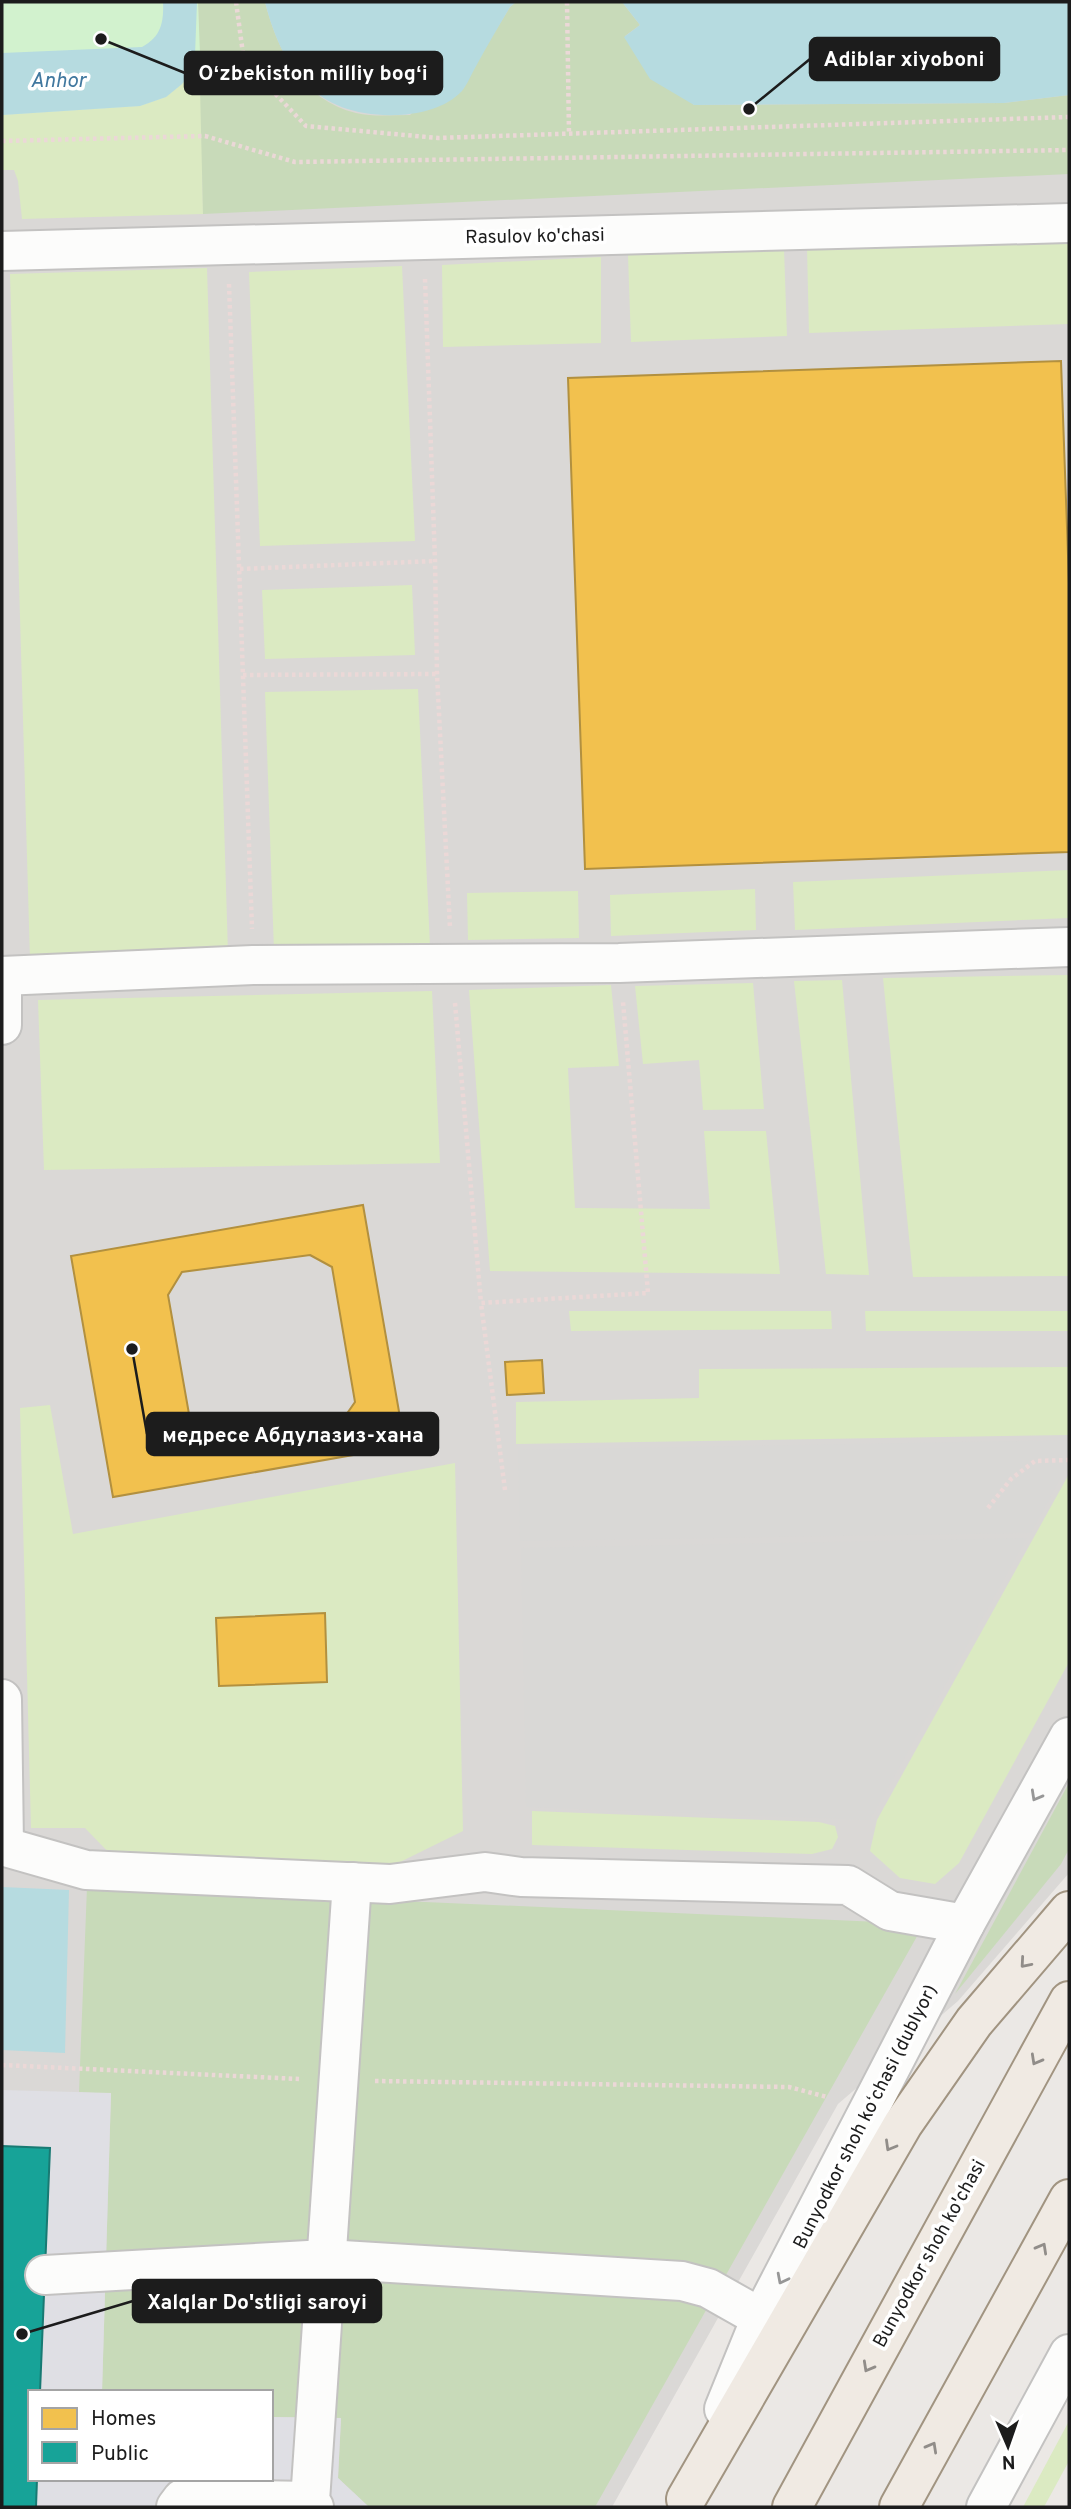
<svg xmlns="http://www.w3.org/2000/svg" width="1071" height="2509" font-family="Overpass,sans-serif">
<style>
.residential{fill:#dad8d6;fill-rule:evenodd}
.religious{fill:#d9d8d6}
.grass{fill:#dbeac2}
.forest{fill:#c8dab9}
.park{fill:#d2f2ce}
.plaza{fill:#dfdfe4}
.water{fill:#b6dbe0}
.homes{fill:#f2c14e;stroke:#b2903f;stroke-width:2;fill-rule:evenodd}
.public{fill:#17a398;stroke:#187a73;stroke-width:2}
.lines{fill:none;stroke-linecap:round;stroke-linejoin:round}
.minor-casing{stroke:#c3c2c1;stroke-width:42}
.major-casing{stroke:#a19481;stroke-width:42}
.path{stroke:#ebd8d7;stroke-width:4.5;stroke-dasharray:3.5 3.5;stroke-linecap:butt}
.minor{stroke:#fcfcfb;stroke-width:38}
.major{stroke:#f0eae3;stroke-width:38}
.oneway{stroke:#979797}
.oneway2{stroke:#918d89}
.labels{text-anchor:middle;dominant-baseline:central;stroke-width:7;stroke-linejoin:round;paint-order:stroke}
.street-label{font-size:19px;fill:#1c1c1c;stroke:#fff}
.water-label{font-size:21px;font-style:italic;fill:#41789f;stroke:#fff}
.leader{fill:none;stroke:#1c1c1c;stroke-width:2.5}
.callout-dot{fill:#1c1c1c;stroke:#fff;stroke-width:2.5}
.callout{fill:#1c1c1c;stroke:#1c1c1c;stroke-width:2.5}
.callout-label{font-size:21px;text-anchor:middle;font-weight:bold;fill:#fff}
</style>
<rect width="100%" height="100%" fill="#ebe8e5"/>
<!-- residential -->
<path class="residential" d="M2 2H1069V1873L958 2001 838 2104 612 2507H2ZM30 2392H271V2479H30Z"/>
<!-- religious -->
<g class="religious">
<polygon points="1069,1440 1069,1463 1031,1533 520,1541 518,1450"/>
<polygon points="1027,1538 870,1820 526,1807 521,1548"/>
</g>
<!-- grass -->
<g class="grass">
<polygon points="188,76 201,79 203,214 22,219 18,181 14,170 2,170 2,115 140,106 166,97 182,84"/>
<polygon points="1069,239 1069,324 809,333 807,248"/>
<polygon points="784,249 787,336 631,342 628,255"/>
<polygon points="601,257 601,343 443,347 442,265"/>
<polygon points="402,266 415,541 260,546 249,272"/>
<polygon points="207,268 228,953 30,959 10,274"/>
<polygon points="412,585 415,655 265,659 262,590"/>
<polygon points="418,689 430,946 274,951 265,692"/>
<polygon points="1069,870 1069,918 795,930 793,882"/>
<polygon points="755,889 756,930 611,936 610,895"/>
<polygon points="578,891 579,938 468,940 467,893"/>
<polygon points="1069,975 1069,1276 913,1277 883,978"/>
<polygon points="842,980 869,1275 826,1274 794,981"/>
<polygon points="753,983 764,1109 703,1110 699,1060 643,1064 635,986"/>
<polygon points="611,985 619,1066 568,1068 575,1208 710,1209 704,1131 766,1131 780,1274 490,1271 469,990"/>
<polygon points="432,991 440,1163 44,1170 38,1000"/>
<polygon points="569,1311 831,1311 832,1329 571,1331"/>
<polygon points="865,1311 1069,1311 1069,1331 866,1331"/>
<polygon points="1069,1367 1069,1435 516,1444 516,1402 699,1398 699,1369"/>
<polygon points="50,1405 73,1534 455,1463 463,1831 394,1865 115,1859 85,1828 31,1828 20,1408"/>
<polygon points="1069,1474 1069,1662 959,1863 935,1884 900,1878 870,1851 877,1820"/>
<polygon points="532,1811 819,1822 835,1826 838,1837 832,1849 812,1854 532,1845"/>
<polygon points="1069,2421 1069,2461 1044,2507 1023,2507"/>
</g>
<!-- forest -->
<g class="forest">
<path d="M198 2H265C277 50 302 100 356 113 373 117 392 115 410 115L496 30 510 7 516 2H622L640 25 625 36 694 105 1004 103 1069 95V174L203 214Z"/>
<polygon points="1069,1783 1069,1849 1061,1864 955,1994"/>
<polygon points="87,1887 924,1924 595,2507 369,2507 338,2478 341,2418 271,2417 271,2392 102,2392 111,2094 79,2092"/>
</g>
<!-- park -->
<polygon class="park" points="2,2 198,2 201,79 188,77 182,84 166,97 140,106 2,115"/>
<!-- plaza -->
<g class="plaza">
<polygon points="2,2090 111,2093 102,2392 40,2392 50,2148 2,2146"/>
<polygon points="271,2417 341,2418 338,2478 369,2507 36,2507 37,2479 271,2479"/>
</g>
<!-- water -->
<g class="water">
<path d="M163 2H197L195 55 188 76 182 84 166 97 140 106 2 115V53L142 47C161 37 164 22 163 2Z"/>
<path d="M265 2H516L510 7C498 27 486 48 475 68 471 75 467 85 462 91 446 108 420 114 398 115 319 118 283 73 265 2Z"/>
<polygon points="622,2 1069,2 1069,95 1004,103 694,105 650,79 624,37 640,25"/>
<polygon points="2,1887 69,1890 65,2053 2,2050"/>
</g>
<!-- homes -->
<g class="homes">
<polygon points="1061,361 1069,583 1069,852 585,869 568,378"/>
<path d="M363 1205 405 1446 113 1497 71 1256ZM310 1255 332 1267 355 1402 341 1422 206 1446 192 1431 168 1295 182 1272Z"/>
<polygon points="542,1360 544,1393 507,1395 505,1362"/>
<polygon points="325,1613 327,1682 219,1686 216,1618"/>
</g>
<!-- public -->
<polygon class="public" points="2,2146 50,2148 40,2392 30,2392 30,2479 37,2479 36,2507 2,2507"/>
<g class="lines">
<!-- minor casing -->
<g class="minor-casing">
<g id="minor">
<polyline points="2,251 1069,223"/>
<polyline points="2,1025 2,976 253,965 619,963 1069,947"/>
<polyline points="2,1699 4,1846"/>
<polyline points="2,1846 86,1870 390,1884 485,1872 521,1877 848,1885 890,1911 965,1924"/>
<polyline points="45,2275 326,2259 682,2281 708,2288 761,2318"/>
<polyline points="724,2409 761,2318 965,1924 1069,1737"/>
<polyline points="176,2507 182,2499 310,2501"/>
<polyline points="314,2507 310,2501 352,1882"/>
<polyline points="986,2507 1069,2354"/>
</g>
</g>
<!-- major casing -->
<g class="major-casing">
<g id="major">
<polyline points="686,2499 903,2124 974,2022 1069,1911"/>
<polyline points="792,2507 1069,2001"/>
<polyline points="899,2507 1069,2199"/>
</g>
</g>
<!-- path -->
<g class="path">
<polyline points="236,2 244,61 306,126 438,138 1069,117"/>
<polyline points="567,2 569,134"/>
<polyline points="2,141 205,136 295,162 1069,150"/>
<polyline points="425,279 435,561 437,674 450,928"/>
<polyline points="229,284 252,929"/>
<polyline points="240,569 435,561"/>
<polyline points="243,675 437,674"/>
<polyline points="455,1003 481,1303"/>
<polyline points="505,1490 481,1303 648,1293 623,1002"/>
<polyline points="988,1508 1011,1479 1035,1461 1069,1460"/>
<polyline points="2,2065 299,2079"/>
<polyline points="375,2081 789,2087 827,2097"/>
</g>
<!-- minor -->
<use href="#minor" class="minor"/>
<!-- major -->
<use href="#major" class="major"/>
</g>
<!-- one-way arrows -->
<defs><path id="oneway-chevron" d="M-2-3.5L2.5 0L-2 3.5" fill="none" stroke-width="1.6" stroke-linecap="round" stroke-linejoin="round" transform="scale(1.75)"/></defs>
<g class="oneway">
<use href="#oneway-chevron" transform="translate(1036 1796) rotate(119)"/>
<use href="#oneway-chevron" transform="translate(782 2279) rotate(117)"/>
</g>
<g class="oneway2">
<use href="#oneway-chevron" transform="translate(1025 1963) rotate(131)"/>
<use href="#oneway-chevron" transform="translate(1036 2060) rotate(119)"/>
<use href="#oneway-chevron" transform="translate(890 2146) rotate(120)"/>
<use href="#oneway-chevron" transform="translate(1042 2248) rotate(-61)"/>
<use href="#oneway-chevron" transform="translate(868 2367) rotate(119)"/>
<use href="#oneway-chevron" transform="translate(932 2447) rotate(-61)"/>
</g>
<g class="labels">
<!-- street labels -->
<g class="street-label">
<text transform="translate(535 237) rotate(-1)">Rasulov ko'chasi</text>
<text transform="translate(866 2117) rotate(-63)">Bunyodkor shoh koʻchasi (dublyor)</text>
<text transform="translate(930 2254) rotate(-61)">Bunyodkor shoh ko'chasi</text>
</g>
<!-- water labels -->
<g class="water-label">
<text x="58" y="81">Anhor</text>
</g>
</g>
<!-- callouts -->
<path class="leader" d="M749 109L810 59M101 39L185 73M132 1349L147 1434M22 2334L133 2301"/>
<g class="callout-dot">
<circle cx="749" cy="109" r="7"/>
<circle cx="101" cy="39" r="7"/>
<circle cx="132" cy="1349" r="7"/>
<circle cx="22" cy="2334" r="7"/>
</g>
<g class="callout">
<rect x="810" y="38" width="189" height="42" rx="7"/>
<rect x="185" y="52" width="257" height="42" rx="7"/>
<rect x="147" y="1413" width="291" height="42" rx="7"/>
<rect x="133" y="2280" width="248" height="42" rx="7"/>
</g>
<g class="callout-label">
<text x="904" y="66">Adiblar xiyoboni</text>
<text x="313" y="80">Oʻzbekiston milliy bogʻi</text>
<text x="293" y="1442">медресе Абдулазиз-хана</text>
<text x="257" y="2309">Xalqlar Do'stligi saroyi</text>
</g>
<!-- border -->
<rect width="1071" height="2509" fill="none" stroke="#1c1c1c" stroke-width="7"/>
<!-- legend -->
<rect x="28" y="2390" width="245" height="91" fill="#ffffff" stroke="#a4a4a4" stroke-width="2"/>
<rect x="42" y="2408" width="35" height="21" fill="#f2c14e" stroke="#a4a4a4" stroke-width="2"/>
<text x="91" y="2425" font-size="21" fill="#1c1c1c">Homes</text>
<rect x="42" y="2442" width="35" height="21" fill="#17a398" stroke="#a4a4a4" stroke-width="2"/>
<text x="91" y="2460" font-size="21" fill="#1c1c1c">Public</text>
<!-- north arrow -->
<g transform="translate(1008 2446) rotate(178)" stroke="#ffffff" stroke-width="5" paint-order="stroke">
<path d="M0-5L12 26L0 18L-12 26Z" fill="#1c1c1c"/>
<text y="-10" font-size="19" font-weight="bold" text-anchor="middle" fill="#1c1c1c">N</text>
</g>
</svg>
